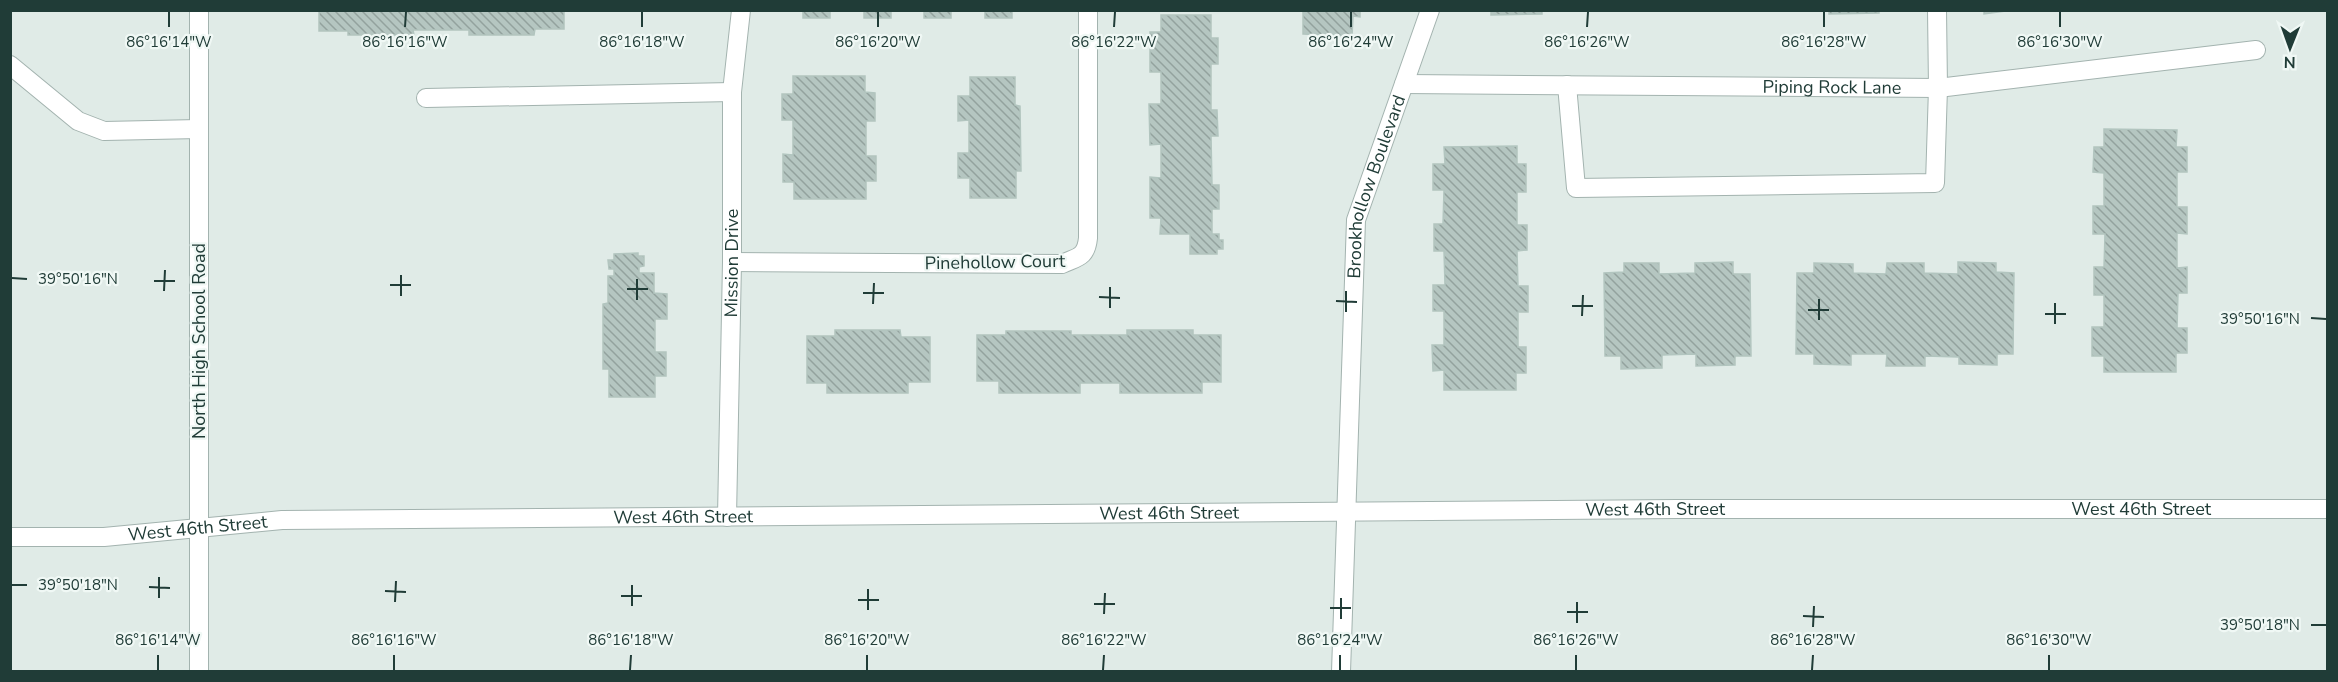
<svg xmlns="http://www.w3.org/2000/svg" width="2338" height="682" font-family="'Nunito Sans',sans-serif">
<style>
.building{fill:url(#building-back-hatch);stroke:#b2c5bf;stroke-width:1.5}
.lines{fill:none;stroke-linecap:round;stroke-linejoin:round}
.minor-casing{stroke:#a3b3af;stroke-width:20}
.minor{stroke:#fff;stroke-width:18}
.ticks{fill:none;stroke:#203c37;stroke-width:2}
.labels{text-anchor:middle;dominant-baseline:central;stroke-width:4.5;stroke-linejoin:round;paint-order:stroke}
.street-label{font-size:18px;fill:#203c37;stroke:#f0f8f5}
.ticks-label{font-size:15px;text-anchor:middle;fill:#203c37;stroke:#f0f8f5;stroke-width:4.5;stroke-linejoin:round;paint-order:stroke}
</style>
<defs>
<pattern id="building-back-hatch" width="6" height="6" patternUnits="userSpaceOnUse" patternTransform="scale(1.5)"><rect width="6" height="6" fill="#b5c6c1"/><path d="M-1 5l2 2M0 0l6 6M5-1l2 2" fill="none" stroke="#93a29e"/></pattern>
</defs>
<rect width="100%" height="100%" fill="#e0ebe7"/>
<!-- building -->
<g class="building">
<polygon points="319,10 564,10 564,29 535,29 534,35 469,35 469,30 413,30 414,35 348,35 348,31 319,31"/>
<rect x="803" y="10" width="27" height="8"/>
<rect x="864" y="10" width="27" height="8"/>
<rect x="924" y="10" width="27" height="8"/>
<rect x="985" y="10" width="27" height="8"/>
<polygon points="1303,10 1360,10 1360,17 1353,16 1352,36 1303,34"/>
<polygon points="1491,10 1542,10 1542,14 1491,15"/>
<polygon points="1829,10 1879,10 1879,13 1829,14"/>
<polygon points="1984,10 2013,10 1984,14"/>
<polygon points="1161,15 1211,15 1211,38 1218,38 1218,64 1211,64 1211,110 1217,110 1218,136 1211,136 1212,185 1219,185 1219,209 1212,209 1212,234 1219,234 1219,240 1223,240 1223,249 1217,249 1217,254 1190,254 1190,234 1160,234 1161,218 1150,218 1150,177 1161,178 1161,144 1150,145 1149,104 1161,104 1161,72 1150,72 1150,32 1161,32"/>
<polygon points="793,76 865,76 865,92 875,93 875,121 866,121 866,156 876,156 876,181 866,181 866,199 794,199 794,182 783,182 783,154 793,155 793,120 782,120 782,94 793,94"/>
<polygon points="970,77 1015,77 1015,105 1020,106 1021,171 1016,171 1016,198 970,198 970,178 958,178 958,153 969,153 969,120 958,121 958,96 970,96"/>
<polygon points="2104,129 2177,130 2176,147 2187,147 2187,172 2177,172 2177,207 2187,207 2187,234 2177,233 2177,268 2187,267 2187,293 2178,293 2177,328 2187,328 2187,353 2176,353 2176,372 2104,372 2104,356 2092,356 2092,327 2104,327 2104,295 2094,295 2094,267 2104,267 2105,234 2093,234 2093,206 2104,206 2104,173 2093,172 2094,147 2104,147"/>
<polygon points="1517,146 1517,164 1526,164 1526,192 1517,192 1517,225 1527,225 1527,250 1517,251 1518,286 1528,286 1528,312 1518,312 1518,347 1526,347 1526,373 1516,373 1516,390 1444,390 1444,370 1433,371 1432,345 1444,345 1444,311 1433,311 1433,285 1445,285 1444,251 1434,251 1434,224 1443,224 1444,190 1433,190 1433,164 1445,164 1444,147"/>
<polygon points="638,253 638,256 644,256 644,266 639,267 639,273 654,273 654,293 667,294 667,319 655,319 655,352 666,352 666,376 655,376 655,397 609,397 609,369 603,369 603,304 608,303 608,276 614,276 614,269 609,269 608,260 614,260 614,254"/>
<polygon points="1733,262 1733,274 1750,274 1751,356 1735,356 1735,365 1696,366 1696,354 1662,355 1662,368 1621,369 1621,356 1605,356 1604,273 1624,272 1624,263 1659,263 1659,274 1695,273 1695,263"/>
<polygon points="1958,262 1996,263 1996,272 2014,273 2013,354 1997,354 1997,365 1959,364 1959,357 1925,356 1925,366 1886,366 1887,354 1851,354 1851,365 1814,364 1814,354 1796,354 1797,273 1814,273 1814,263 1853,264 1853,273 1886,274 1887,263 1924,263 1924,273 1958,274"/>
<polygon points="835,330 900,330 901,337 930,337 930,382 908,382 908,393 827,393 827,383 807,383 807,336 835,336"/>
<polygon points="1127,330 1193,330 1193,335 1221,335 1221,382 1202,382 1202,393 1120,393 1120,383 1080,383 1080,393 999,393 999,381 977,381 977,335 1006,335 1006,331 1071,331 1071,335 1127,335"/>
</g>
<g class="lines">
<!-- minor casing -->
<g class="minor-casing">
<g id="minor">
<polyline points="10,65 78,121 104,131 199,129"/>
<path id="s1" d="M1404 84 1938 88 2256 50"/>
<polyline points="1567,85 1576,188 1935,183 1938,88 1937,10"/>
<polyline points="426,98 732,92"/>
<path d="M732 262 1062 264C1077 257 1086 258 1088 238V10"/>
<path id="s2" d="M727 517 732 262V92L741 10"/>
<path id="s3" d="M10 537H104L282 520 1677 509H2328"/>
<polyline points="199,672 199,10"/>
<path id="s4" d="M1341 672 1356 220 1430 10"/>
</g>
</g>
<!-- minor -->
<use href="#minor" class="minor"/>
</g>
<!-- ticks -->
<path class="ticks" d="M169 27V12M405 27 406 12M642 27V12M878 27V12M1114 27 1115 12M1351 27V12M1587 27 1588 12M1824 27V12M2060 27V12M12 278 27 279M154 281H175M390 285H411M627 289H648M164 291 165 270M863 293H884M401 296V275M1099 297 1120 298M637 300V279M1336 301 1357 302M873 304 874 283M1572 306H1593M1110 308V287M1808 310H1829M1346 312V291M2045 314H2066M1582 316 1583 295M2311 318 2326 319M1819 320V299M2055 324V303M12 585H27M149 587 170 588M385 591 406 592M621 596H642M159 598V577M858 600H879M395 602 396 581M1094 604H1115M632 606V585M1330 608H1351M868 610V589M1567 612H1588M1104 614 1105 593M1803 616 1824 617M1341 619V598M1577 623V602M2311 625H2326M1813 627 1814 606M158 670V655M394 670V655M630 670 631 655M867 670V655M1103 670 1104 655M1340 670V655M1576 670V655M1812 670 1813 655M2049 670V655"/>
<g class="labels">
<!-- street labels -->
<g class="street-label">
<text stroke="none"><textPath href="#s1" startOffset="428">Piping Rock Lane</textPath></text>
<text stroke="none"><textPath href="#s4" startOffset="489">Brookhollow Boulevard</textPath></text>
<text transform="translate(995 262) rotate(-1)">Pinehollow Court</text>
<text stroke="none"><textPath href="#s2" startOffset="254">Mission Drive</textPath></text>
<text transform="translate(199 341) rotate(-90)">North High School Road</text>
<text stroke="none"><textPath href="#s3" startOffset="1646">West 46th Street</textPath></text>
<text stroke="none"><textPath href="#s3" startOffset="2132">West 46th Street</textPath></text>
<text stroke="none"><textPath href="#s3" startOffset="1160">West 46th Street</textPath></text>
<text stroke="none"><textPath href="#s3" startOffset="674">West 46th Street</textPath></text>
<text stroke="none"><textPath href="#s3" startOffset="188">West 46th Street</textPath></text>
</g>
</g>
<g class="ticks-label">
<text x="169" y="47">86°16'14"W</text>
<text x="405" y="47">86°16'16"W</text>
<text x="642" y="47">86°16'18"W</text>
<text x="878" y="47">86°16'20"W</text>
<text x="1114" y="47">86°16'22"W</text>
<text x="1351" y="47">86°16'24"W</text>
<text x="1587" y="47">86°16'26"W</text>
<text x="1824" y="47">86°16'28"W</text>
<text x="2060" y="47">86°16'30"W</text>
<text x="78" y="284">39°50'16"N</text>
<text x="2260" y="324">39°50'16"N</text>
<text x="78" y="590">39°50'18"N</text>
<text x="2260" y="630">39°50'18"N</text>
<text x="158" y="645">86°16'14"W</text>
<text x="394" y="645">86°16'16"W</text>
<text x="631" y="645">86°16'18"W</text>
<text x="867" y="645">86°16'20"W</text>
<text x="1104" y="645">86°16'22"W</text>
<text x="1340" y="645">86°16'24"W</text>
<text x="1576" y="645">86°16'26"W</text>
<text x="1813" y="645">86°16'28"W</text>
<text x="2049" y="645">86°16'30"W</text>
</g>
<!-- border -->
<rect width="2338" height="682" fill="none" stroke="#203c37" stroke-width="24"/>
<!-- north arrow -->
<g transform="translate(2290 48) rotate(181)" stroke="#f0f8f5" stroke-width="4.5" paint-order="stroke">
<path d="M0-4.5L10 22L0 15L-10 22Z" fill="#203c37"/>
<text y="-9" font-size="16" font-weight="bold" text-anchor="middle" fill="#203c37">N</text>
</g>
</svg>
